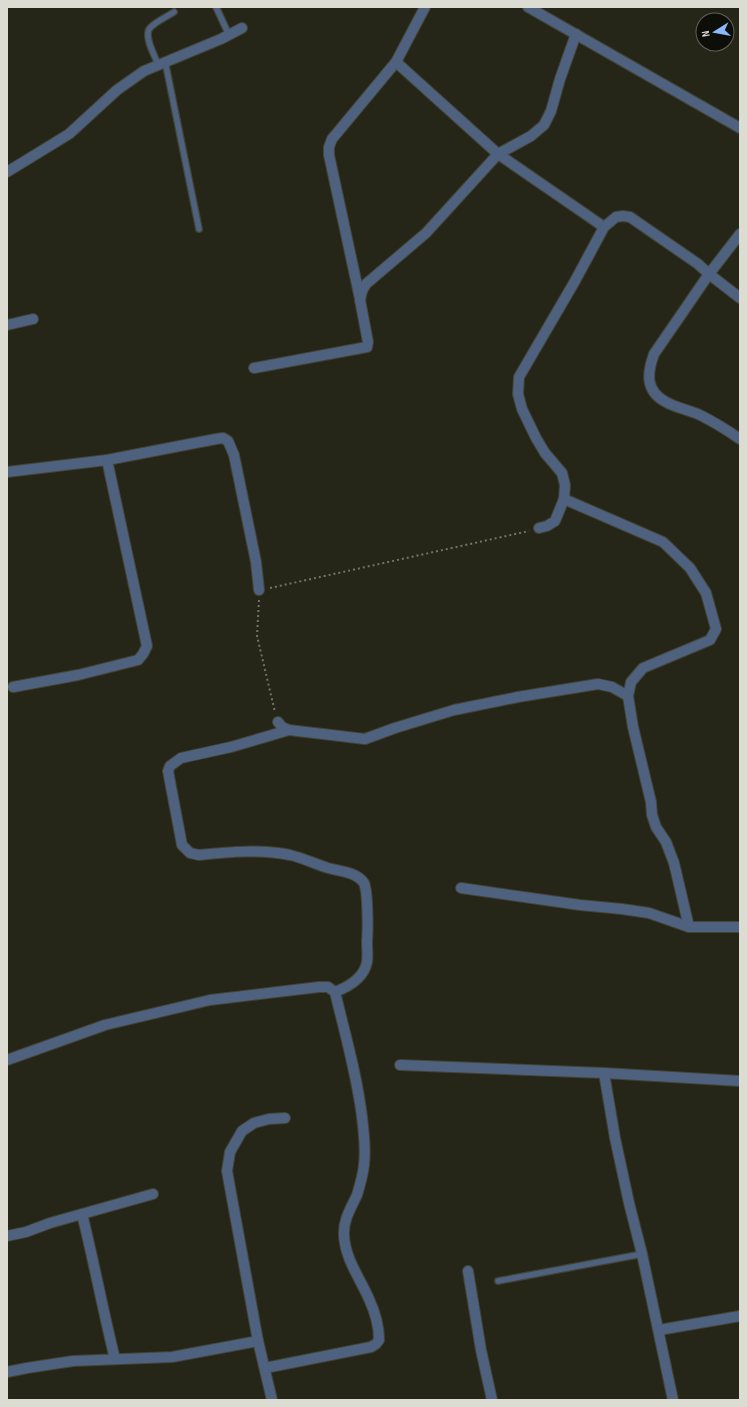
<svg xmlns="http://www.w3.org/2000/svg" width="747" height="1407" font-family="'Sofia Sans Condensed',sans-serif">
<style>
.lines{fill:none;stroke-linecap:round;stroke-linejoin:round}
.lane-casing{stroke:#434336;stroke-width:8}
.street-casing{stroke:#434336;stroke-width:12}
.path{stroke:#737367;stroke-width:2;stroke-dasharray:2 3;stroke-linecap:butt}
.lane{stroke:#4e617e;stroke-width:5.5}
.street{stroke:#4e617e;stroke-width:10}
</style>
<rect width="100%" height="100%" fill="#262618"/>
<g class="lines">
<!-- lane casing -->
<g class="lane-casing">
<g id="lane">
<polyline points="216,7 229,35"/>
<polyline points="165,61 199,229"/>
<path d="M158 64C155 56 143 36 150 28 155 22 168 16 174 12"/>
<polyline points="498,1281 642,1254"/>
</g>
</g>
<!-- street casing -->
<g class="street-casing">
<g id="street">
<polyline points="528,7 740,128"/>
<polyline points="396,62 498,154 604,227"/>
<polyline points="7,172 69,134 117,90 144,71 221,39 242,28"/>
<path d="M740 298 709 274 654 354C647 373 645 391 666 402 676 408 690 410 700 415 714 422 727 430 740 439"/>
<polyline points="360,299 329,155 329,147 332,139 396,62 425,7"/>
<polyline points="7,325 33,319"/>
<polyline points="254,368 367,347 368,342 360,300 362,291 366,284 426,233 498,154 531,136 544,125 551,111 560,79 576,34"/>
<polyline points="7,472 107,460 216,439 223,438 228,441 234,455 256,562 259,590"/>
<polyline points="564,499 663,542 690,568 706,593 716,629 710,640 643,668 631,682 628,696 633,727 651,802 652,815 656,827 666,842 674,863 689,927"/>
<polyline points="539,528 547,526 555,521 564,499 565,485 562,473 545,453 536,438 522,409 518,394 519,377 575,281 604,227 616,217 623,216 630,217 698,264 709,274 740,234"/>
<polyline points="13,687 78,675 138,660 143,654 147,646 107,460"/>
<polyline points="278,722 282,727 289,730 365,739 395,728 454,710 518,697 598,684 612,687 628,696"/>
<path d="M289 730 231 747 181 758 170 766 168 771 182 845 190 853 199 855C229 852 261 849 290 855 303 858 315 864 328 868 339 871 357 872 364 883 368 892 368 930 367 941 367 948 368 956 367 962 364 978 348 987 335 992"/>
<polyline points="461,888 580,905 622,909 649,913 689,927 740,927"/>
<path d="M7 1060 105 1025 210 1000 319 987H328L335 992C345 1034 357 1075 362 1117 364 1133 366 1149 364 1165 363 1175 360 1185 357 1195 351 1208 343 1220 344 1235 345 1259 360 1278 369 1299 375 1312 379 1327 379 1340L376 1344 371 1347 265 1368"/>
<polyline points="400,1065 604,1073 740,1081"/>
<polyline points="604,1073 615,1138 629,1203 642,1254 673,1400"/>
<path d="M82 1214C94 1262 103 1311 115 1359"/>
<polyline points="7,1236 26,1232 50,1223 153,1194"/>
<polyline points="468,1271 481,1350 492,1400"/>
<polyline points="659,1330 740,1316"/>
<polyline points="7,1372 27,1368 73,1361 172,1357 258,1341"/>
<polyline points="272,1400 258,1341 227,1171 230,1152 242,1131 254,1123 269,1119 285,1118"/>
</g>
</g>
<!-- path -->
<g class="path">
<polyline points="270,588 529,531"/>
<polyline points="259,600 257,636 275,712"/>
</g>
<!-- lane -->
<use href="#lane" class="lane"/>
<!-- street -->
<use href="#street" class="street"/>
</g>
<!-- border -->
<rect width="747" height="1407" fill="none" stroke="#dcdcd3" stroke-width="16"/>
<!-- north arrow -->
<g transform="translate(715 32) rotate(259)"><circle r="19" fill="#0e0e09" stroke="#60605a"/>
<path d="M0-3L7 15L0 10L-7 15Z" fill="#8bb9fc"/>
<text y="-6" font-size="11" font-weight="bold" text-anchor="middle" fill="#dcdcd3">N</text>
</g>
</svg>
